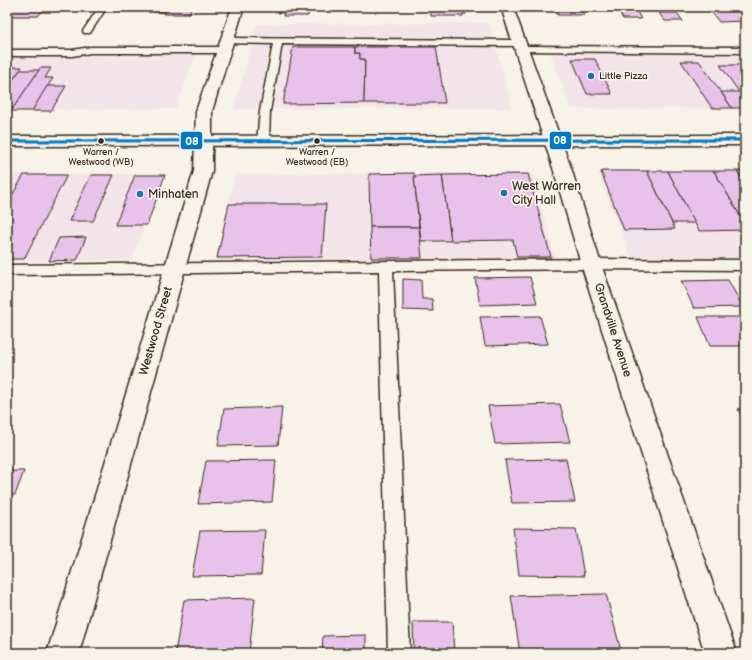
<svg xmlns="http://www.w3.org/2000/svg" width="752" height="660" font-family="'Balsamiq Sans',sans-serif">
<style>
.built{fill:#f3e4e9}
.building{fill:#e9c2ec;stroke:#3b2a1e}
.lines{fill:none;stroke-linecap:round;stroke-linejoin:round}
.lane-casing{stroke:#3b2a1e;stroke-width:3}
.street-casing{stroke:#3b2a1e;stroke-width:3}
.secondary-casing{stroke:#3b2a1e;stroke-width:3}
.lane{fill:#f7f3e8;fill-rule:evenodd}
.street{fill:#f7f3e8;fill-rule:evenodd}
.secondary{fill:#f7f3e8;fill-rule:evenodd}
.bus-1-casing{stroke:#f7f3e8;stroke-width:5.5}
.bus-1{stroke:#0079c2;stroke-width:3}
.poi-dot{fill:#1f6fb2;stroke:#f7f3e8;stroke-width:1.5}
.bus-dot{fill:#3b2a1e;stroke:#f7f3e8;stroke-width:1.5}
.labels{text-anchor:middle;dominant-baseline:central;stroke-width:3.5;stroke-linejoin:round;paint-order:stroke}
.far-bus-label{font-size:9px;fill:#3b2a1e;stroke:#f7f3e8}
.far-poi-label{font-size:10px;fill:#3b2a1e;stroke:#f7f3e8;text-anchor:start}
.poi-label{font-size:12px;fill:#3b2a1e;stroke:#f7f3e8;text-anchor:start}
.street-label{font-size:12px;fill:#3b2a1e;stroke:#f7f3e8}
.line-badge{stroke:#f7f3e8;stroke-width:1.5}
.badge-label{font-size:11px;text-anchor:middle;font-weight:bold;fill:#fff}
</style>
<rect width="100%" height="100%" fill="#f7f3e8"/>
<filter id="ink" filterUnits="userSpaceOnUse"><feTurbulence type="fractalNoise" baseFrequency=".025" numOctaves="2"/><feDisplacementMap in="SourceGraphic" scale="8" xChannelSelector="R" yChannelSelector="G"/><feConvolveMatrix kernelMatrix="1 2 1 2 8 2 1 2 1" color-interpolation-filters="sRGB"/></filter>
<g filter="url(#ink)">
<!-- built -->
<g class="built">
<polygon points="489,23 512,108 234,109 257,24"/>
<polygon points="550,52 745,55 745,108 571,109"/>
<polygon points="196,54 176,109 7,110 7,57"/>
<polygon points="745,172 745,259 632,260 598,173"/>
<polygon points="532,173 556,259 215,260 235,174"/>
<polygon points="7,174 163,174 132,260 7,261"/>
</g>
<!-- building -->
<g class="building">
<polygon points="13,7 46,7 38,16 7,16 7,14"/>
<polygon points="155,7 192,7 189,14 164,14 165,12 153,12"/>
<polygon points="280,7 310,7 308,16 283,16 284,13 279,13"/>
<polygon points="430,7 461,7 462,10 465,10 466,14 462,14 463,16 431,16"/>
<polygon points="554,7 580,7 584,15 557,15"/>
<polygon points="618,10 636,10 641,19 623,19"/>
<polygon points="710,10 744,10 745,21 719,22"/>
<polygon points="659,13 677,13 683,21 665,21"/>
<polygon points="293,47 355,47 355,53 360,53 360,59 365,59 364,103 283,104"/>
<polygon points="355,47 436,47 445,103 364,103 365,59 360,59 360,53 355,53"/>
<polygon points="572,59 595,59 612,94 587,94"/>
<polygon points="681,61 699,61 732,108 712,108"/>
<polygon points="720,65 745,65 745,99 739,92"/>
<polygon points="7,67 22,67 7,88"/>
<polygon points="40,68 51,68 45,78 53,78 32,111 11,111"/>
<polygon points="20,70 39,70 11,111 7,111 7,88"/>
<polygon points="47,86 66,86 51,111 32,111"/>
<polygon points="721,92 739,92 745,99 745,108 732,108"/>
<polygon points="603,171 647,171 675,229 624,230 601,172"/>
<polygon points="647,171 668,171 695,223 672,223"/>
<polygon points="668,171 714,171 745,224 745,230 699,231"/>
<polygon points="714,171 737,171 745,183 745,224"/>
<polygon points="737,171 745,171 745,183"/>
<polygon points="414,173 419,227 370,227 369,174"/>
<polygon points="528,174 551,257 517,257 513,240 451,241 442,175"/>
<polygon points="24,175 67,175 24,259 7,259 7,204"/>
<polygon points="91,175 114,175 93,221 69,221"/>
<polygon points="135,175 165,175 147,225 115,225"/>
<polygon points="442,175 451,241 421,241 414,176"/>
<polygon points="229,204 326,204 322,257 217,258"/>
<polygon points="370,227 419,227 422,258 371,258"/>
<polygon points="86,237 77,260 49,261 59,238"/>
<polygon points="530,277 537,303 480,305 475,278"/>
<polygon points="403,279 421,280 422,299 432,299 433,311 403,310"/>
<polygon points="728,280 743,307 694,308 681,281"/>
<polygon points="540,316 548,344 485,346 480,317"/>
<polygon points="698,317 745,317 745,346 710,346"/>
<polygon points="560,404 570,442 495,444 488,406"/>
<polygon points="282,407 278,445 218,446 224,409"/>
<polygon points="738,409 745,409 745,424"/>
<polygon points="566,459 575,502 512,503 505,460"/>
<polygon points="276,460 272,502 198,504 206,461"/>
<polygon points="7,471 24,471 15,495 7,495"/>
<polygon points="513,528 576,529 584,576 519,575"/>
<polygon points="265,530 261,575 192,576 200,531"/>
<polygon points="606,594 621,651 520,653 511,596"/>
<polygon points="255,598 249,653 175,653 184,600"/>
<polygon points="413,622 452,622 454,653 414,653"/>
<polygon points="366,635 366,653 322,653 323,636"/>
</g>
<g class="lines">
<!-- lane casing -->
<g class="lane-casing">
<g id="lane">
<polygon points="99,7 107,7 90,33 84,33 83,31"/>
<polygon points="227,38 520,40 525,43 520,46 282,44 270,111 269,141 267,143 259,143 257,141 260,111 273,44 224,43 222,41 224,39"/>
<polygon points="521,46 745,47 745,53 518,51 516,49"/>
<polygon points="91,47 224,47 229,50 224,53 91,53 72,56 7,56 7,50 72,50"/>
<polygon points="591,259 745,260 745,270 591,269 393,271 410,653 388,653 379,271 7,275 7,265"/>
</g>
</g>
<!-- street casing -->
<g class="street-casing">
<g id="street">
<polygon points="232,7 244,7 212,111 212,171 79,653 47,653 194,171 196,111"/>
<polygon points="501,7 513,7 571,168 601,264 737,653 705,653 581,264 553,168"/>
</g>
</g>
<!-- secondary casing -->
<g class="secondary-casing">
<polygon id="secondary" points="745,135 745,145 7,146 7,136"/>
</g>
<!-- lane -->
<use href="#lane" class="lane"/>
<!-- street -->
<use href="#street" class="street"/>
<!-- secondary -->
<use href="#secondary" class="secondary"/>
<!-- bus-1 casing -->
<g class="bus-1-casing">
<polyline id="bus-1" points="7,141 745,140"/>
</g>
<!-- bus-1 -->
<use href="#bus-1" class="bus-1"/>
</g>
</g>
<!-- markers -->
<g class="poi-dot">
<circle cx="591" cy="76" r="4"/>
<circle cx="504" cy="193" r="4"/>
<circle cx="140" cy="194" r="4"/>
</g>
<g class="bus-dot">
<circle cx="101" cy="141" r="3.5"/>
<circle cx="317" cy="141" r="3.5"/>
</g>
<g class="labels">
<!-- far-bus labels -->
<g class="far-bus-label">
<text x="101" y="152">Warren /<tspan x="101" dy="10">Westwood (WB)</tspan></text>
<text x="317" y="152">Warren /<tspan x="317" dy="10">Westwood (EB)</tspan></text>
</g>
<!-- far-poi labels -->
<g class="far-poi-label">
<text x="599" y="76">Little Pizza</text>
</g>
<!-- poi labels -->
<g class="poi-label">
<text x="512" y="186">West Warren<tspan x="512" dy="14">City Hall</tspan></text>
<text x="148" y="194">Minhaten</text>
</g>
<!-- street labels -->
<g class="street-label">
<text transform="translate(613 330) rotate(72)">Grandville Avenue</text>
<text transform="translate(156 331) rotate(-74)">Westwood Street</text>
</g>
</g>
<g class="line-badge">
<rect x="549" y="131" width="23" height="19" rx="4" fill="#0079c2"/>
<rect x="180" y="131" width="23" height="19" rx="4" fill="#0079c2"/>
</g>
<g class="badge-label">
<text x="560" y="144">08</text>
<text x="192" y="145">08</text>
</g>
<!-- margin -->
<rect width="752" height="660" fill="none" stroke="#f7f3e8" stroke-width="24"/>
<rect x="12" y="12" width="728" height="636" fill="none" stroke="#3b2a1e" stroke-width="1.5" filter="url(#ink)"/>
</svg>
